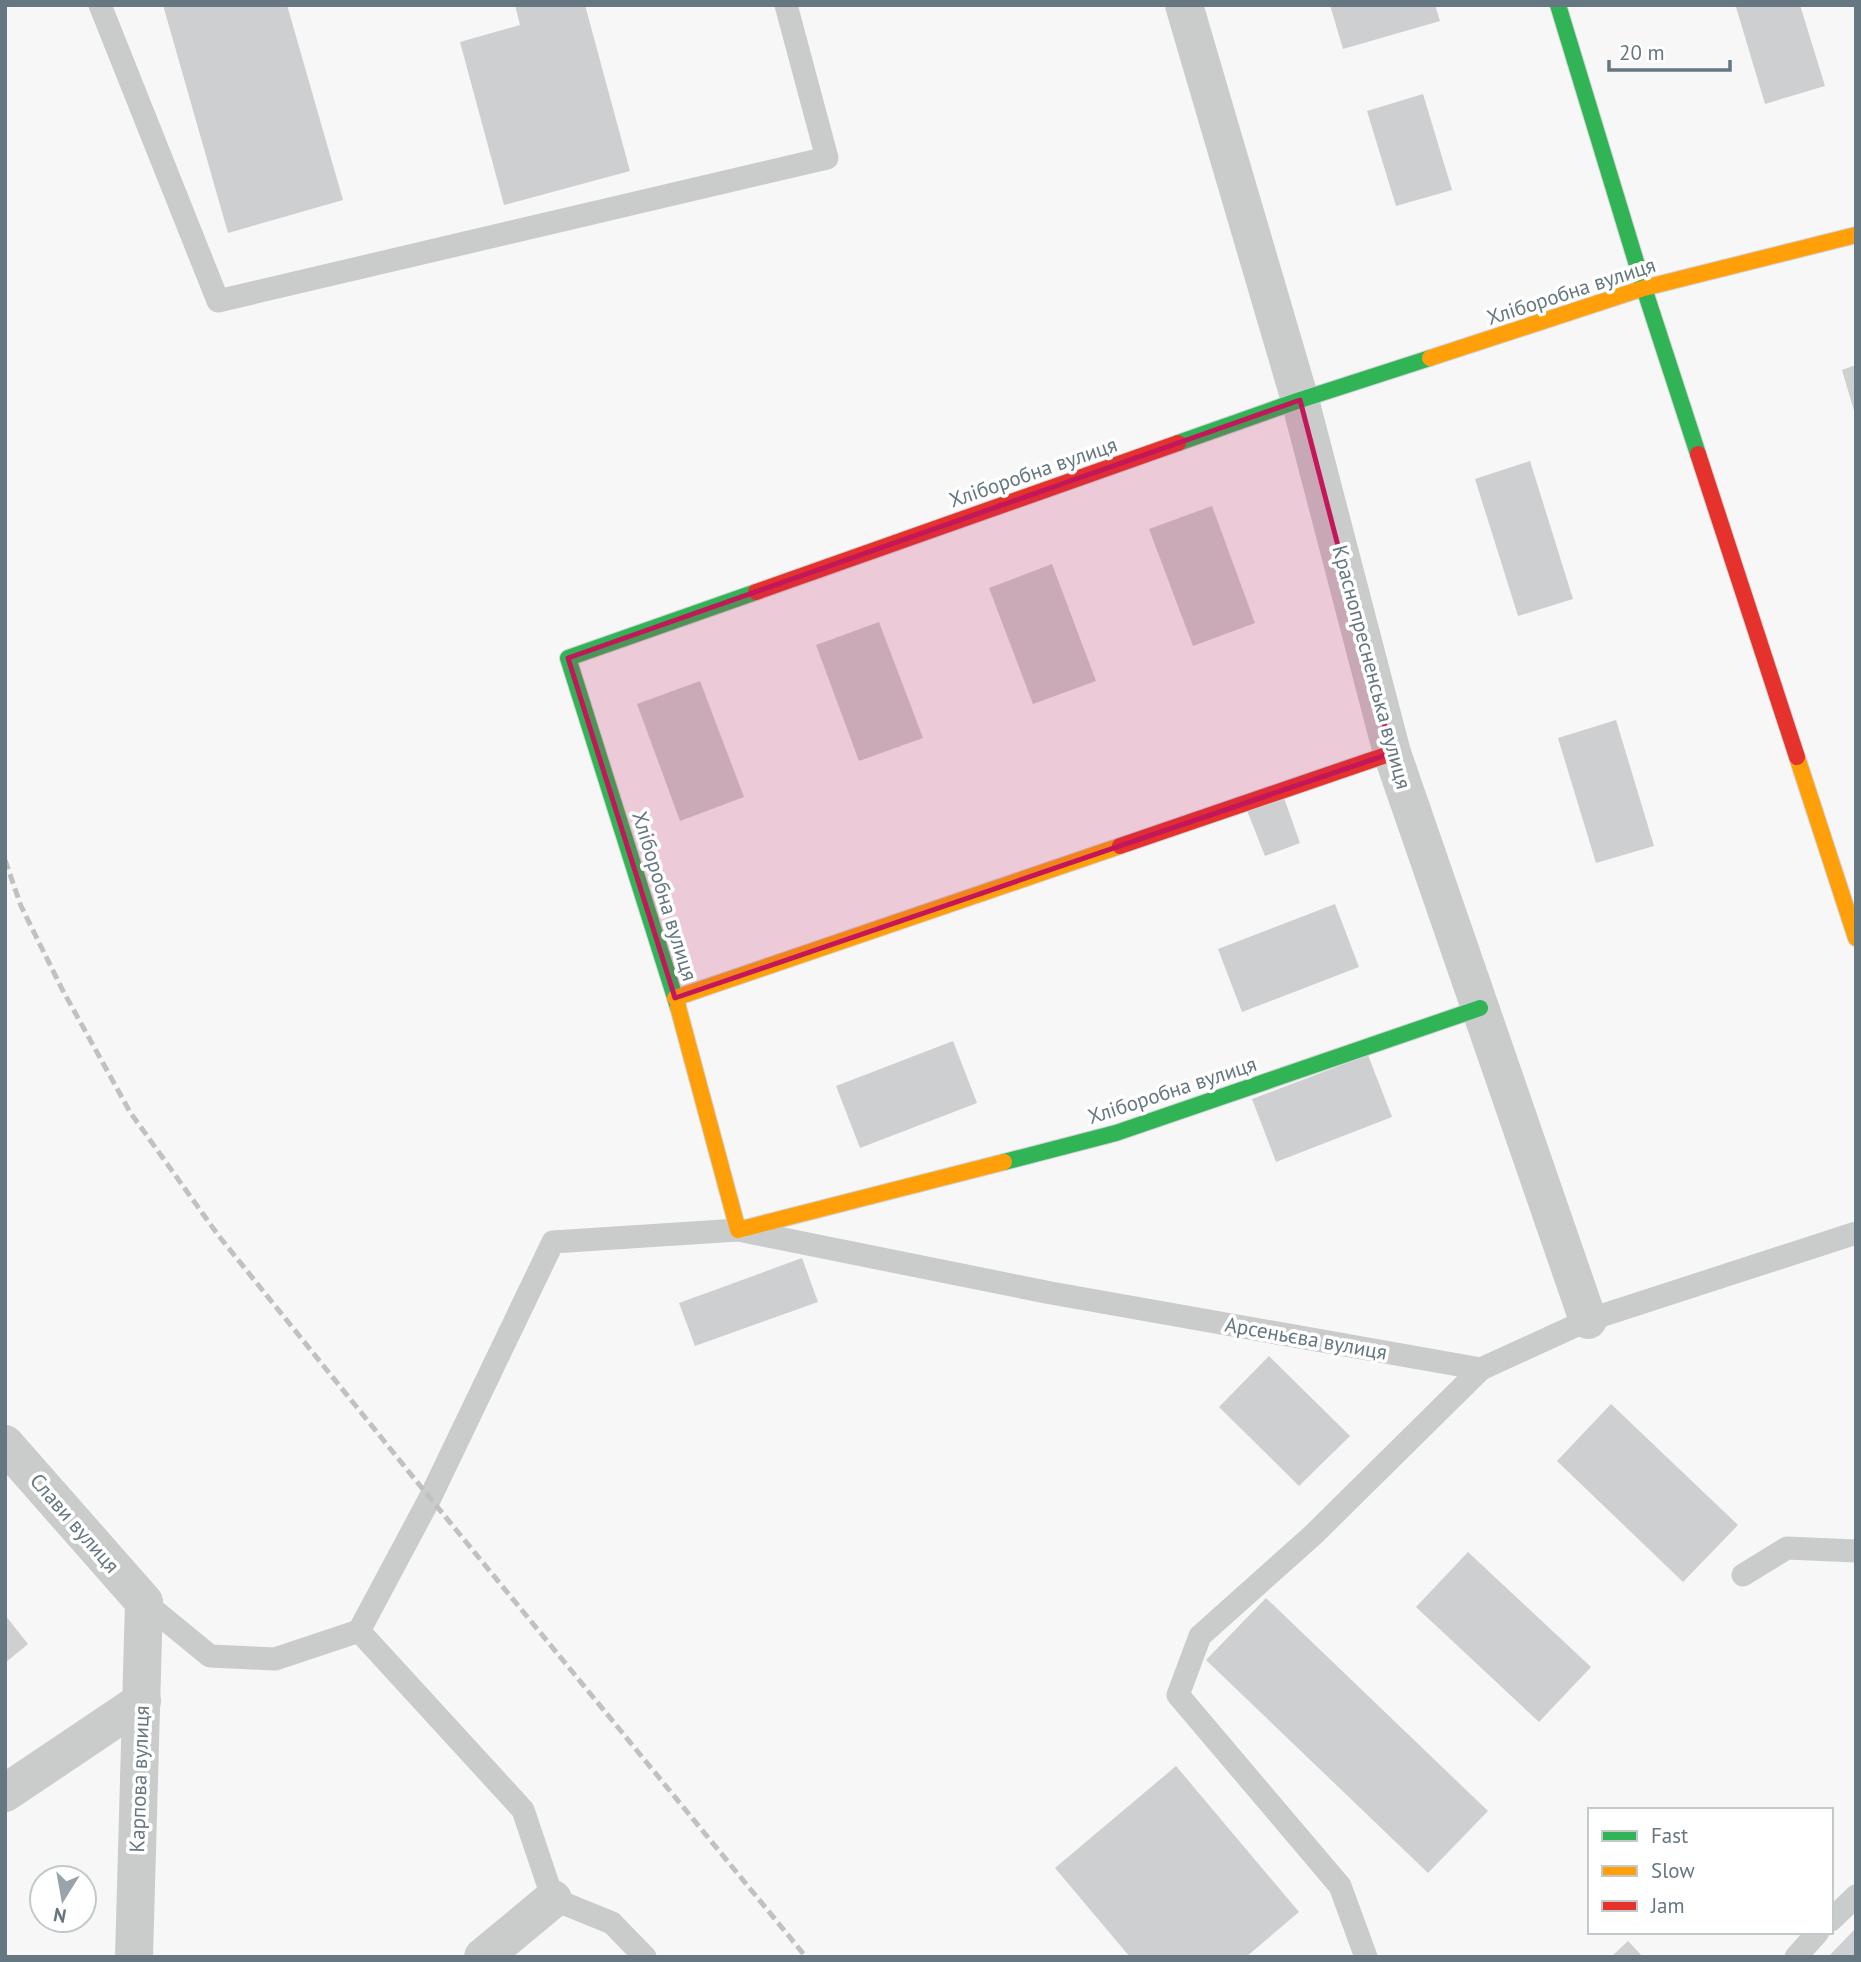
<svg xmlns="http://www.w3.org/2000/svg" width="1861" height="1962" font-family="'PT Sans',sans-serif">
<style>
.building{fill:#cecfd0}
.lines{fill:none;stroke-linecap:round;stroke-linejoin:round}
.fast-casing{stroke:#d3d4d5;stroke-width:18}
.slow-casing{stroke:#d3d4d5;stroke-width:18}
.jam-casing{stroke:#d3d4d5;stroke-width:18}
.lane{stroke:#cacccc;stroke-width:23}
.street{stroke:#cacccc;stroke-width:38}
.fast{stroke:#30b455;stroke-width:16}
.slow{stroke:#ff9f0a;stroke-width:16}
.jam{stroke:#e5322d;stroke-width:16}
.rail{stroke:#c0c1c2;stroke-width:5;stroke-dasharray:10 5;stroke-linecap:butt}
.marked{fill:#c2185b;fill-opacity:0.2;stroke:#c2185b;stroke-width:5;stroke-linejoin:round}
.labels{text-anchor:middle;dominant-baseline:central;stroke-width:7;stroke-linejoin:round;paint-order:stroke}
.street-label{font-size:21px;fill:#657780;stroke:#fff}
</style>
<rect width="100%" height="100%" fill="#f7f7f7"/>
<!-- building -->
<g class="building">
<polygon points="163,5 287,5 343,200 228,233"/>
<polygon points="515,5 585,5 630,171 504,205 460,42 520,25"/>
<polygon points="1330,5 1435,5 1440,21 1343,49"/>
<polygon points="1742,5 1800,5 1825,86 1765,104 1736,7"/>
<polygon points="1423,94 1452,190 1396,206 1367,111"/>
<polygon points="1856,365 1856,414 1855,414 1842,370"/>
<polygon points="1530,461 1573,599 1518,616 1475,479"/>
<polygon points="1212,506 1255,623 1193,646 1149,529"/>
<polygon points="1052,564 1096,681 1033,704 989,588"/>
<polygon points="879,622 923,738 859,761 816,645"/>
<polygon points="700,681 744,797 680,821 637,704"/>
<polygon points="1616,720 1654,846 1596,863 1558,738"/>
<polygon points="1283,795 1300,843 1265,856 1246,808"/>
<polygon points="1335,904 1359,967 1242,1012 1218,949"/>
<polygon points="953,1041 977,1103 860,1148 836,1086"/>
<polygon points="1368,1055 1392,1117 1276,1162 1252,1099"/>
<polygon points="802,1258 818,1302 695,1346 679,1303"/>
<polygon points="1269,1356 1350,1436 1299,1486 1219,1407"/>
<polygon points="1611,1404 1738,1525 1683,1582 1557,1461"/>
<polygon points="1468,1552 1591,1667 1539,1722 1416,1607"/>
<polygon points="1266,1598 1488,1811 1428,1873 1206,1660"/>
<polygon points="5,1615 28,1644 5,1663"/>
<polygon points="1176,1766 1299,1912 1246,1957 1130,1957 1055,1868"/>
<polygon points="1854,1930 1856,1957 1828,1957"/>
<polygon points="1628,1941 1643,1957 1611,1957"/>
</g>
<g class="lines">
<!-- fast casing -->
<g class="fast-casing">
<g id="fast">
<polyline points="1558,5 1644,288 1698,454"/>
<polyline points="1178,443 1300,400 1430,358"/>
<polyline points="678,1007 568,658 756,592"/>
<polyline points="1004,1162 1116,1133 1480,1008"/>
</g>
</g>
<!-- slow casing -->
<g class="slow-casing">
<g id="slow">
<polyline points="1430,358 1644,288 1856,235"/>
<polyline points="1797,757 1856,938"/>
<polyline points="675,998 1120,846"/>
<polyline points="678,1007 738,1230 1004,1162"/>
</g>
</g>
<!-- jam casing -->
<g class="jam-casing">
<g id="jam">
<polyline points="1698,454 1797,757"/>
<polyline points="756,592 1178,443"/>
<polyline points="1120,846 1392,753"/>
</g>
</g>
<!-- lane -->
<g class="lane">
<polyline points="100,5 218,301 827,158 786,5"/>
<polyline points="1743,1575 1787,1548 1856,1551"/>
<polyline points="144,1602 210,1656 275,1659 359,1631 430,1498 553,1242 738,1230 1051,1293 1481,1369 1588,1320 1856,1233"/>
<polyline points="359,1631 523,1810 553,1899 612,1923 645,1957"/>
<polyline points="1831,1920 1856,1896"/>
<polyline points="1366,1957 1340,1886 1178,1695 1200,1636 1313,1535 1481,1369"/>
<polyline points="1796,1957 1818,1932"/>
</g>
<!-- street -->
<g class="street">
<polyline points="1184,5 1300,400 1392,753 1588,1320"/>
<polyline points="5,1444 144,1602 134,1957"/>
<polyline points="5,1793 142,1701"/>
<polyline points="483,1957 553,1899"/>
</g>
<!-- fast -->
<use href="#fast" class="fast"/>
<!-- slow -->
<use href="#slow" class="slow"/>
<!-- jam -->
<use href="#jam" class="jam"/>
<!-- rail -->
<polyline class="rail" points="5,860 21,906 62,989 130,1112 218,1235 430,1498 806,1957"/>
</g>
<!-- marked area -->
<path class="marked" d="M1300 400 1392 753 675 998 568 658Z"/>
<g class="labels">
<!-- street labels -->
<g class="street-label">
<text transform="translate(1571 291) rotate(-18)">Хліборобна вулиця</text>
<text transform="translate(1033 472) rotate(-19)">Хліборобна вулиця</text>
<text transform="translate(1372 667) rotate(75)">Краснопресненська вулиця</text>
<text transform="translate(665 896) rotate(73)">Хліборобна вулиця</text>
<text transform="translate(1172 1090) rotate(-18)">Хліборобна вулиця</text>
<text transform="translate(1306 1338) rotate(10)">Арсеньєва вулиця</text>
<text transform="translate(75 1523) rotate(49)">Слави вулиця</text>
<text transform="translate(139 1779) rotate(-88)">Карпова вулиця</text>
</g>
</g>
<!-- border -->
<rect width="1861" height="1962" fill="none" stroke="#657780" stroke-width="14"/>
<!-- legend -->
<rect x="1588" y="1808" width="245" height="126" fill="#ffffff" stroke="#c1c9cc" stroke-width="2"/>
<rect x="1602" y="1831" width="35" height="10" fill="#30b455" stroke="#c1c9cc" stroke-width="2"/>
<text x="1651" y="1843" font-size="21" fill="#657780">Fast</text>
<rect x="1602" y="1866" width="35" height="10" fill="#ff9f0a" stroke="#c1c9cc" stroke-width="2"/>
<text x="1651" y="1878" font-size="21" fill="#657780">Slow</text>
<rect x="1602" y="1901" width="35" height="10" fill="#e5322d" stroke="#c1c9cc" stroke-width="2"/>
<text x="1651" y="1913" font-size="21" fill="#657780">Jam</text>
<!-- north arrow -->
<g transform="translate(63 1899) rotate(191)"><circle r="33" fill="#ffffff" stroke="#c1c9cc" stroke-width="2"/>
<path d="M0-5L12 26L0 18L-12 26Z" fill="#98a4aa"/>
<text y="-10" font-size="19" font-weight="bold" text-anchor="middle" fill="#657780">N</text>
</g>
<!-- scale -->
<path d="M1609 60v10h121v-10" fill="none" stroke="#657780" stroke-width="3.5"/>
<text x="1619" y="60" font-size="21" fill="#657780" stroke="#ffffff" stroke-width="5" paint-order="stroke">20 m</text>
</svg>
